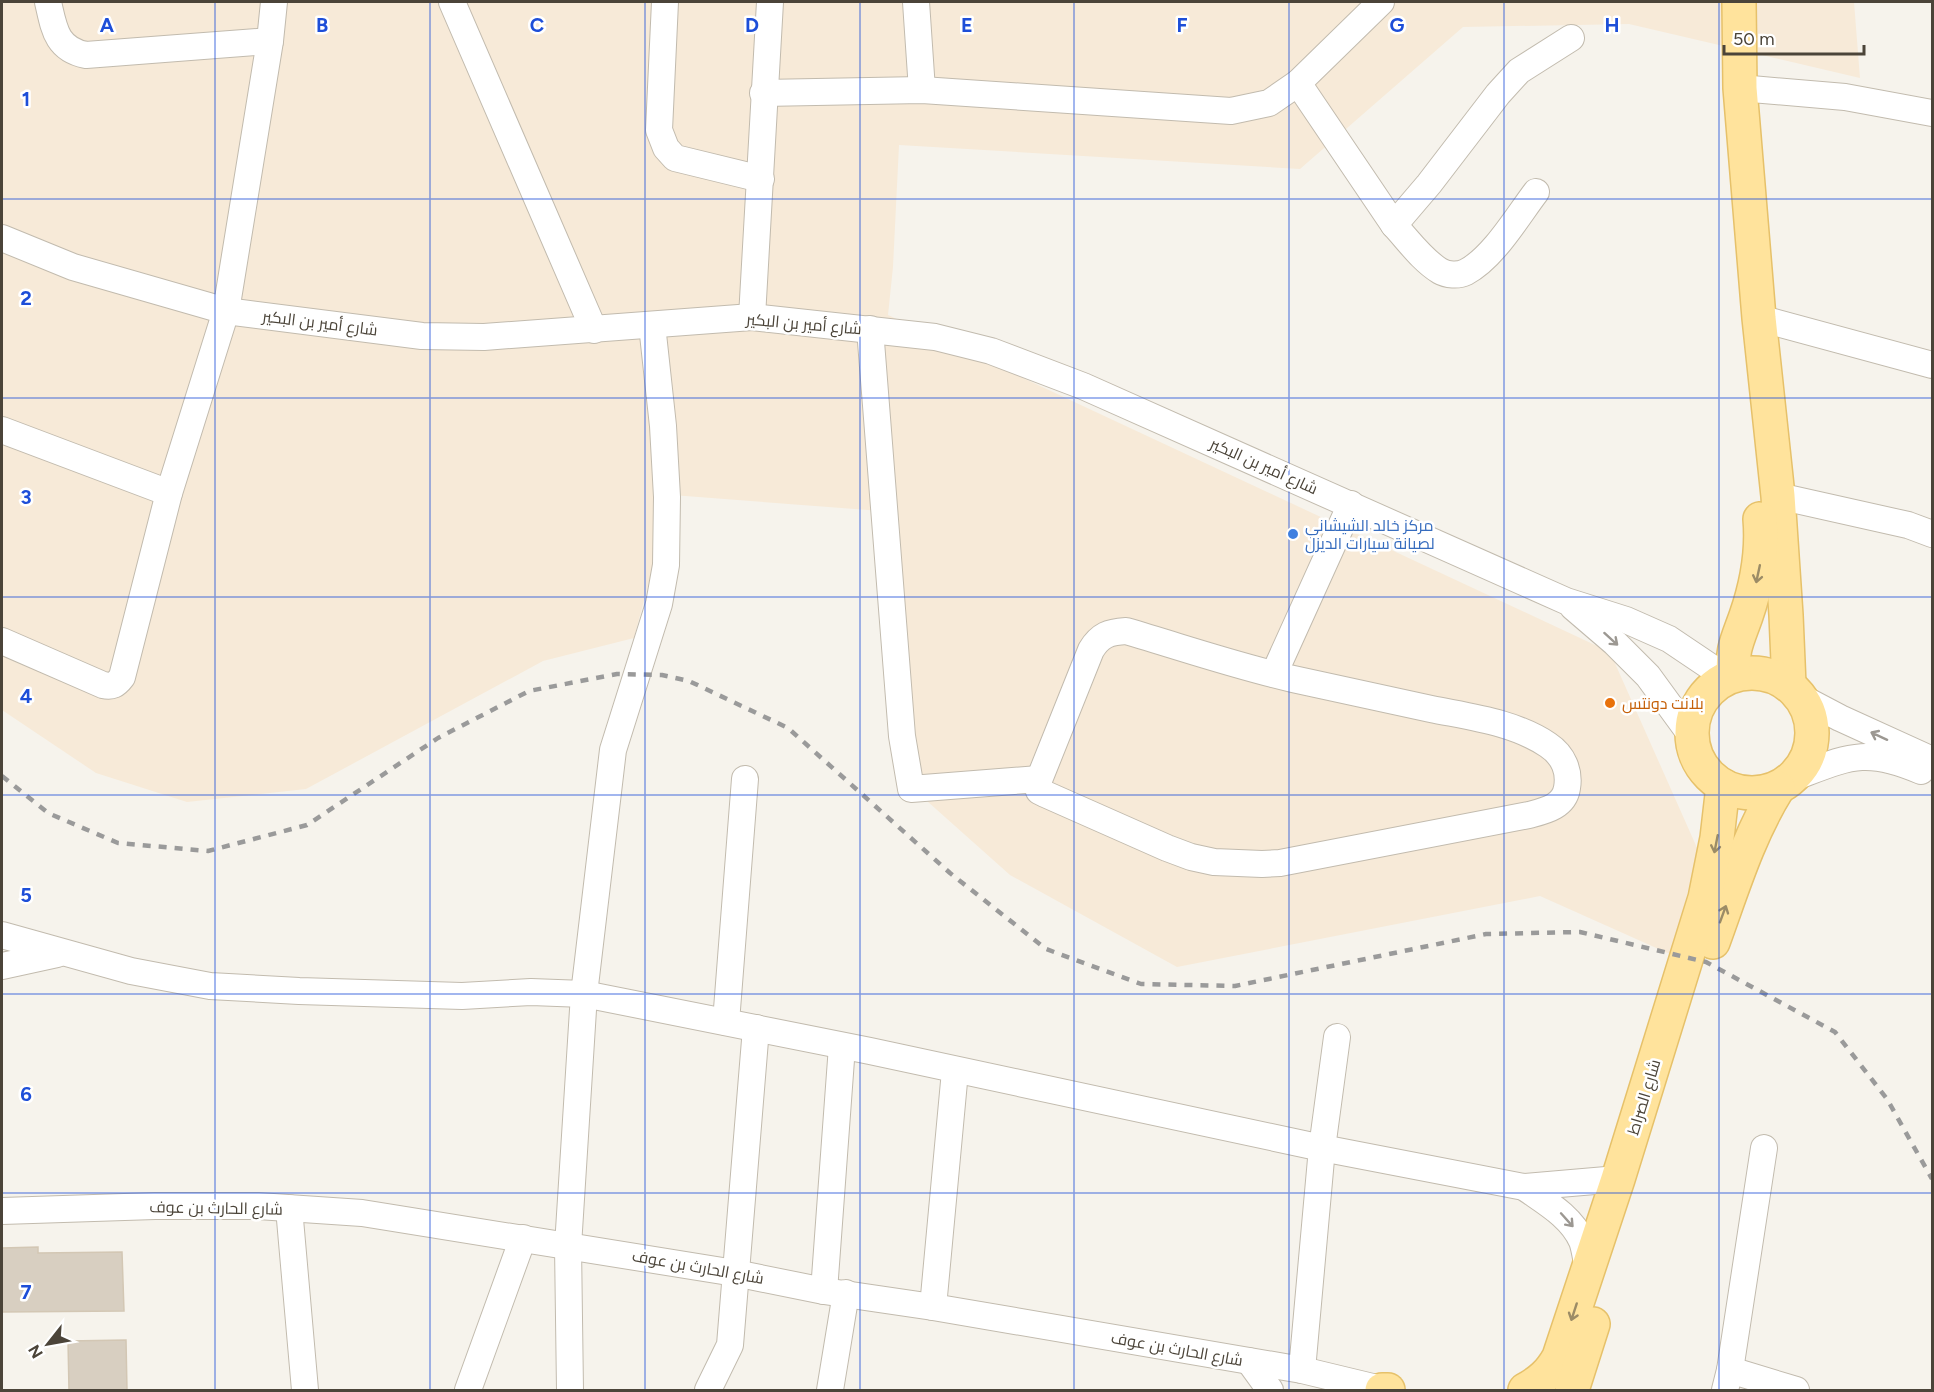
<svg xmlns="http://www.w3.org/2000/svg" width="1934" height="1392" font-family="Figtree,Cairo,sans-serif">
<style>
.commercial{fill:#f7ead8}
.building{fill:#d8cfc1;stroke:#d3c7b4;stroke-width:1.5}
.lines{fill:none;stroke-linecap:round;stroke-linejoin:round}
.minor-casing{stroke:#c2bbae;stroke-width:28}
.major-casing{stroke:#e6c16a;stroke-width:36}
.minor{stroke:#fff;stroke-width:26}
.major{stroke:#ffe39c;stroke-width:33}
.rail{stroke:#9a9a9a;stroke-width:4.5;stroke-dasharray:8 8;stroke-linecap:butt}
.oneway{stroke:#9c8c66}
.oneway2{stroke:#9c9892}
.grid{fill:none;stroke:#1d4ed8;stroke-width:1.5;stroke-opacity:0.55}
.shop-dot{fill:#3f7fe0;stroke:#fff;stroke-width:2}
.food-dot{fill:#e8710a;stroke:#fff;stroke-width:2}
.labels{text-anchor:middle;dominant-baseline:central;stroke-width:5;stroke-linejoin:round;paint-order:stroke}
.street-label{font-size:16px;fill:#4b4439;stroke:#fff}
.shop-label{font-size:16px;fill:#366cbe;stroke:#fff;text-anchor:start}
.food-label{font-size:16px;fill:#c56008;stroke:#fff;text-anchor:start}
.grid-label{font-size:20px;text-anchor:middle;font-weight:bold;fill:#1d4ed8;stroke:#fff;stroke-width:5;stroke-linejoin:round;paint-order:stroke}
</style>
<rect width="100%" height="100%" fill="#f6f3ec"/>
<!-- commercial -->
<polygon class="commercial" points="2,2 1854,2 1860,78 1629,24 1463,27 1300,169 899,145 893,267 888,315 1610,652 1698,850 1672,955 1540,896 1177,967 1010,875 918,793 881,511 672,495 634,638 543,661 306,789 187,802 96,773 2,710"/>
<!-- building -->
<g class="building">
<polygon points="38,1247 38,1253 122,1252 124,1311 2,1312 2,1248"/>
<polygon points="126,1340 127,1390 69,1390 68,1341"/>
</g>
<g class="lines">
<!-- minor casing -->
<g class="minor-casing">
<g id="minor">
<path d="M48 2C54 28 56 49 86 55L270 41"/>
<polyline points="452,2 594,330"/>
<polyline points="665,2 659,130 666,148 675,158 761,179"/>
<polyline points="916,2 922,90"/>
<polyline points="1298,83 1394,225 1429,184 1498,94 1519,71 1571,38"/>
<polyline points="1740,88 1845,97 1932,113"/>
<polyline points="763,93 922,90 1231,111 1269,103 1298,83 1381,2"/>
<path d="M1394 225C1408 240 1422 260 1440 271 1447 275 1458 276 1466 272 1493 258 1517 217 1536 192"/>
<polyline points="2,238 73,267 226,311 422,336 484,337 752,317 935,337 991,351 1083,386 1566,601 1626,620 1669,639 1727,678"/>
<polyline points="752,317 770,2"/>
<polyline points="1759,318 1932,365"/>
<polyline points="870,329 902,736 911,789 1039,779"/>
<polyline points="2,430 169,493"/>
<polyline points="1778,496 1908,525 1932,534"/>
<polyline points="1573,607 1615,643 1648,676 1691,735"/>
<path d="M1126 631C1181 647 1236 666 1293 679 1339 689 1385 699 1431 709 1470 717 1514 722 1548 745 1563 755 1570 771 1567 788 1564 807 1544 811 1529 815L1280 863 1262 864 1214 862 1191 857 1167 848 1045 794 1039 791 1037 785 1091 650C1100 635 1109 632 1126 631Z"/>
<path d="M2 641 103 685C112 687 116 685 122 677L169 493 226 311 270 41 274 2"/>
<polyline points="1274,674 1351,504"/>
<polyline points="1802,698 1840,718 1932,760"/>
<path d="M1795 777C1849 757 1865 747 1921 771"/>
<polyline points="2,935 131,971 210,986 299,991 462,996 531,992 584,994 870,1051 1322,1148 1524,1187 1618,1179"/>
<polyline points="2,966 57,954"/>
<polyline points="726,1022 745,779"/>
<path d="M1524 1187C1545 1202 1571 1216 1582 1241 1585 1249 1586 1260 1588 1268"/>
<polyline points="289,1208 305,1390"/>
<polyline points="2,1211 155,1206 258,1206 362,1213 735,1273 824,1291 933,1307 1302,1370 1385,1390"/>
<polyline points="824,1291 842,1046"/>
<polyline points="933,1307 955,1071"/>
<polyline points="1249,1361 1270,1390"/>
<polyline points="1302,1370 1322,1148 1337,1037"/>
<polyline points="1730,1370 1796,1390"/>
<polyline points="468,1390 523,1238"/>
<polyline points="570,1390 568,1246 584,994 613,750 659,604 666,565 667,497 663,426 652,325"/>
<polyline points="708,1390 730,1345 756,1028"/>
<polyline points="830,1390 846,1293"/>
<polyline points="1725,1390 1730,1370 1764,1148"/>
</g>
</g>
<!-- major casing -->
<g class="major-casing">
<g id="major">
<polyline points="1739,2 1740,88 1759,318 1778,496 1786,615 1789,685"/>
<circle cx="1752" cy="733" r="60"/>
<path d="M1734 675C1731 650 1738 639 1746 616 1757 584 1763 553 1760 519"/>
<path d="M1713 942C1732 890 1748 836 1778 788"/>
<polyline points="1382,1390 1388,1390"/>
<path d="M1525 1390C1541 1381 1550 1373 1559 1357L1618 1179 1705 898 1717 838 1723 786"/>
<polyline points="1572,1390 1593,1324"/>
</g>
</g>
<!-- minor -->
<use href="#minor" class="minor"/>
<!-- major -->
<use href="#major" class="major"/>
<!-- rail -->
<polyline class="rail" points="2,776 48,813 118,843 208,851 307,825 438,738 529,691 617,674 662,675 689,681 788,728 950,873 1046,949 1141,984 1235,986 1486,934 1580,932 1706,962 1835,1032 1887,1099 1932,1179"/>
</g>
<!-- one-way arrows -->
<defs><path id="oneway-shaft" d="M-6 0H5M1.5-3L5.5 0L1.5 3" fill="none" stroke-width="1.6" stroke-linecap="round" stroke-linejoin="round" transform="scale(1.5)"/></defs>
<g class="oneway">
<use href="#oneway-shaft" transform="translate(1758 574) rotate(102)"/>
<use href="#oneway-shaft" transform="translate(1716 844) rotate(101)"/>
<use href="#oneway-shaft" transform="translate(1723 914) rotate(-70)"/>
<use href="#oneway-shaft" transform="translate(1574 1312) rotate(108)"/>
</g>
<g class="oneway2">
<use href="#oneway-shaft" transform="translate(1611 639) rotate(42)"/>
<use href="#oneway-shaft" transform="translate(1879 736) rotate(-155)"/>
<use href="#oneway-shaft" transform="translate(1567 1220) rotate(48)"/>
</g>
<!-- grid -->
<path class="grid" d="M215 2V1390M430 2V1390M645 2V1390M860 2V1390M1074 2V1390M1289 2V1390M1504 2V1390M1719 2V1390M2 199H1932M2 398H1932M2 597H1932M2 795H1932M2 994H1932M2 1193H1932"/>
<!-- markers -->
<circle class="shop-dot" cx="1293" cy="534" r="6"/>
<circle class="food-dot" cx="1610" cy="703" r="6"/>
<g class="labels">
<!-- street labels -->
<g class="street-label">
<text transform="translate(320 323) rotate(7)">شارع أمير بن البكير</text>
<text transform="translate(804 324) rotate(5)">شارع أمير بن البكير</text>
<text transform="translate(1264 466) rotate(24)">شارع أمير بن البكير</text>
<text transform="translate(1644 1097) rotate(-73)">شارع الصراط</text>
<text transform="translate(216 1208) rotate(1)">شارع الحارث بن عوف</text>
<text transform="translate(698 1267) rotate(10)">شارع الحارث بن عوف</text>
<text transform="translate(1177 1349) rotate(10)">شارع الحارث بن عوف</text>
</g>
<!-- shop labels -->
<g class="shop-label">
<text x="1305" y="525">مركز خالد الشيشاني<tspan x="1305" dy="18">لصيانة سيارات الديزل</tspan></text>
</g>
<!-- food labels -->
<g class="food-label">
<text x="1622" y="703">بلانت دونتس</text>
</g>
</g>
<g class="grid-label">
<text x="107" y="32">A</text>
<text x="322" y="32">B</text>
<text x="537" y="32">C</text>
<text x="752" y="32">D</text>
<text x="967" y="32">E</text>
<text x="1182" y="32">F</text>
<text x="1397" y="32">G</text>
<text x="1612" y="32">H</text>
<text x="26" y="106">1</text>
<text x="26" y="305">2</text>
<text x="26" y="504">3</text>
<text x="26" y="703">4</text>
<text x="26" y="902">5</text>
<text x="26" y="1101">6</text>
<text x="26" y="1299">7</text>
</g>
<!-- border -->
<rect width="1934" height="1392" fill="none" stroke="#4b4439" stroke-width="6"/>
<!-- north arrow -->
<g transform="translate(48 1344) rotate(239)" stroke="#ffffff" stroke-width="4.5" paint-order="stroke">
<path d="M0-4.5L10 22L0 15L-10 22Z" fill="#4b4439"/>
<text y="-9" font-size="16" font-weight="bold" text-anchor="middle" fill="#4b4439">N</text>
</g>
<!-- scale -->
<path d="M1724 45v9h140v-9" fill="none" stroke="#4b4439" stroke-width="3"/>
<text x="1733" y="45" font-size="18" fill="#4b4439" stroke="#ffffff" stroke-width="4.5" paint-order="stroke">50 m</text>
</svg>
